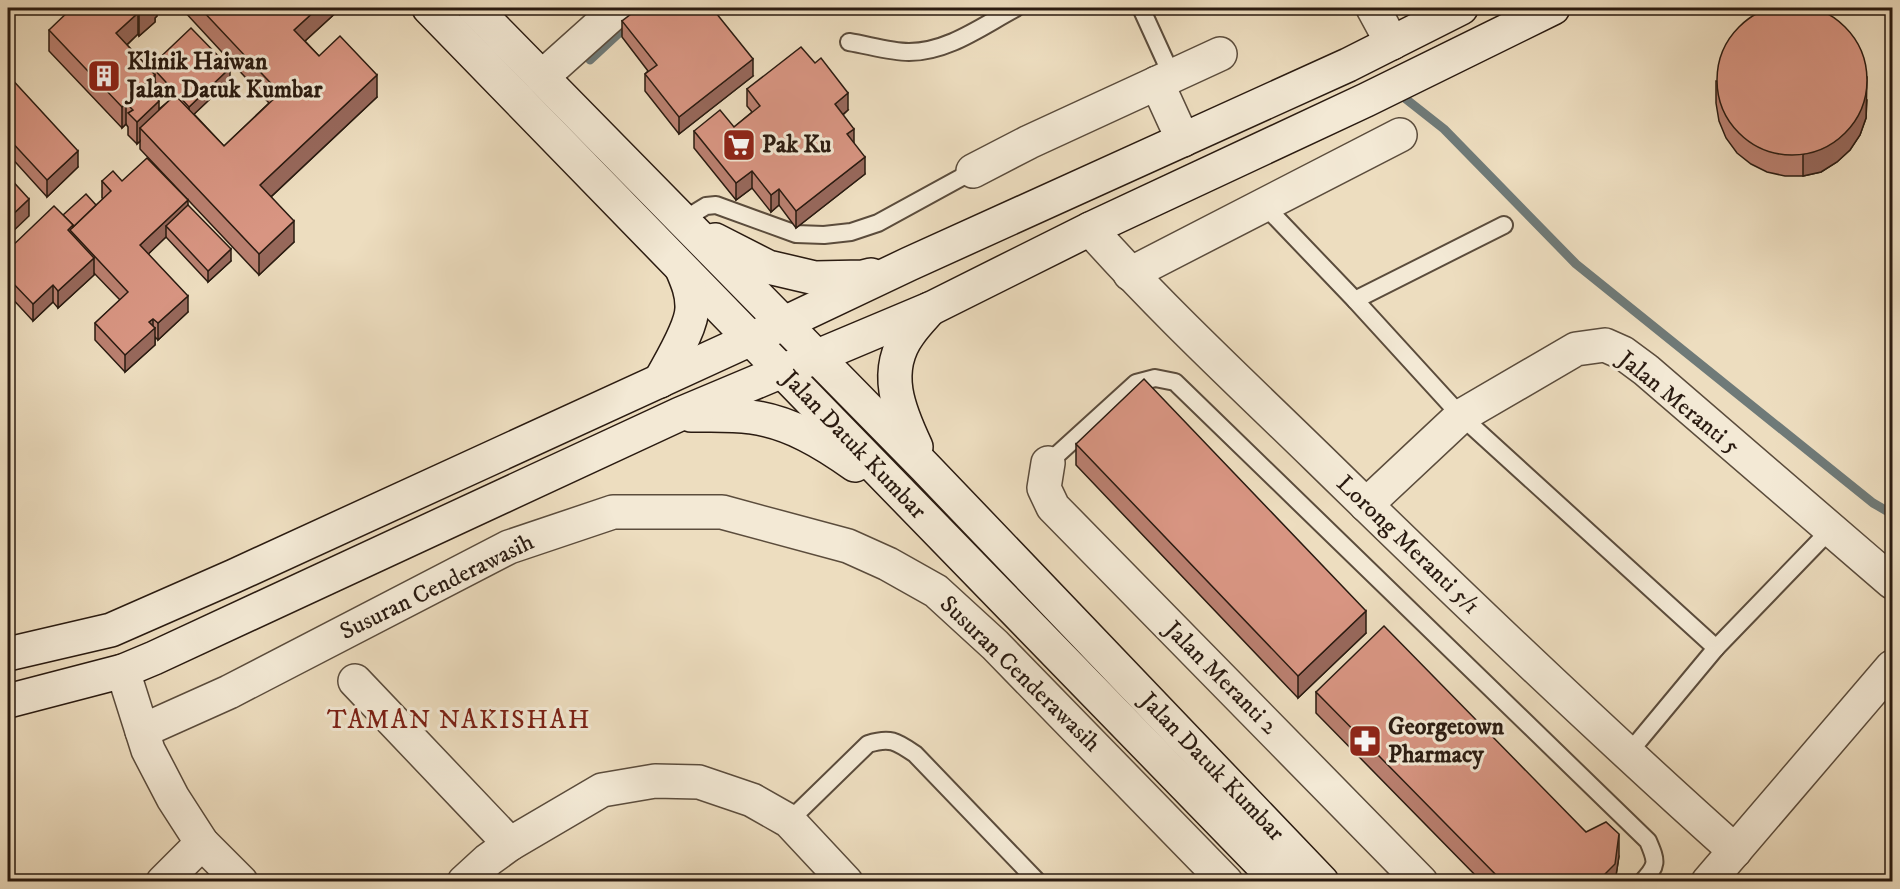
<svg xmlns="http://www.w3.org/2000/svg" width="1900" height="889" font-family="'IM FELL DW Pica',serif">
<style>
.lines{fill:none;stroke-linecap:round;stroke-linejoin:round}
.stream{stroke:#6f7a78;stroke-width:9}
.lane-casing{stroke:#5b4c3c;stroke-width:20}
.street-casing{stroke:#5b4c3c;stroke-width:36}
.secondary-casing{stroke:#2a1b11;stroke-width:36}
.lane{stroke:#f3e9d5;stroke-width:16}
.street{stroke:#f3e9d5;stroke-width:33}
.secondary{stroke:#f3e9d5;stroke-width:33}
.wall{fill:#ba8070;stroke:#2a1b11;stroke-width:1.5;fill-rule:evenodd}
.shaded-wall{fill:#97685b;stroke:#2a1b11;stroke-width:1.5}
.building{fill:#d89582;stroke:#2a1b11;stroke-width:1.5}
.labels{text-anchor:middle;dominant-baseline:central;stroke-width:6;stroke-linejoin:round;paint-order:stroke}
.poi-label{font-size:24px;font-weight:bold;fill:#2a1b11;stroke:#f3e9d5;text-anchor:start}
.street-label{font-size:24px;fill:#2a1b11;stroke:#f3e9d5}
.neighbourhood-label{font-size:26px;letter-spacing:1.5px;fill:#7a1f14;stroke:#f3e9d5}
</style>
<rect width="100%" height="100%" fill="#edddbf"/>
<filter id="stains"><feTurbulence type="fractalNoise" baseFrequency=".00333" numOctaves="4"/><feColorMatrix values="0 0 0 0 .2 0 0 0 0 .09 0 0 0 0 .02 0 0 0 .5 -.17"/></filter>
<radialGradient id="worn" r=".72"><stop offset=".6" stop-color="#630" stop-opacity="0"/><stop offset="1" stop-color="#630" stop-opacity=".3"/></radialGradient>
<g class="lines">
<!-- stream -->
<g class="stream">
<polyline points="590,60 646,8"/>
<polyline points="1397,92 1444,129 1576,264 1873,503 1892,514"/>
</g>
<!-- lane casing -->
<g class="lane-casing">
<g id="lane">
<polyline points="1141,8 1172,76"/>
<path d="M849 42C868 45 890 52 909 52 948 52 982 26 1016 8"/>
<polyline points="1264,205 1355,300 1461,416 1716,648"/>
<polyline points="683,220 706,206 716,205 796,234 824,235 851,232 878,223 973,171"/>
<polyline points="1355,300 1504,225"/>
<path d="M1048 463 1136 383 1155 378 1175 382 1648 841C1657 862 1658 865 1642 882"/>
<polyline points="1627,755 1716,648 1831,529"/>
<path d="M789 821 868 744C890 737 896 741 915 754L1038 882"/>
</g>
</g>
<!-- street casing -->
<g class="street-casing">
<g id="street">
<polyline points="1373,8 1392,43"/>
<polyline points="542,77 619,8"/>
<polyline points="1157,83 1183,140"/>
<polyline points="973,171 1029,142 1220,54"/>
<path d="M1090 229C1161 309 1240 382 1317 457 1454 591 1592 723 1735 851"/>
<polyline points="1130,274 1400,135"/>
<polyline points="1048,463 1044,488 1053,507 1421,882"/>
<polyline points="1366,505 1461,416 1576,349 1605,345 1623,353 1646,370 1892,582"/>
<polyline points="123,671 148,750 173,798 202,843 241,882"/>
<polyline points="355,681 510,844"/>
<polyline points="142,731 229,692 509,547 613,512 722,512 848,546 888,564 936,591 995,645 1226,882"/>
<polyline points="163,882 202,843"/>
<polyline points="464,882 488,860 510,844 602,790 655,781 699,782 752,800 789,821 846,882"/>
<polyline points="1708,882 1892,667"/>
</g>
</g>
<!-- secondary casing -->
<g class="secondary-casing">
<g id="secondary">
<polyline points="429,8 1279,882"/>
<polyline points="474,8 925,467 1322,882"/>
<polyline points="715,240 768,267 815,278 863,277 871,275"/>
<path d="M660 381C670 362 693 326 692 306 692 292 687 281 682 269"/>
<path d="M691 415C711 415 732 414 751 417 790 422 824 443 855 465"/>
<path d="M916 447C899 411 882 371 909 334 915 325 923 317 930 309"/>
<polyline points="8,654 111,630 234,576 751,339 909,264 1348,65 1461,8"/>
<polyline points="8,701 123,671 154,658 680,414 932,308 1090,229 1366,100 1553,8"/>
</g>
</g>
<!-- lane -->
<use href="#lane" class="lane"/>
<!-- street -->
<use href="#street" class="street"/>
<!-- secondary -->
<use href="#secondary" class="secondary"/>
</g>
<!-- wall -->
<g class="wall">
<path d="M157 8V16L155 18V22L139 36 138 34 127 45 151 70V66L230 80 194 114 224 146 269 103 183 10V8H341L305 41 319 56 377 97 271 197 294 242 259 275 140 149V141L137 144 128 135V127L126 124 122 128 49 51V30ZM155 82 171 99 159 109 155 97Z"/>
<polygon points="622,21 753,76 679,134 645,91 645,74 648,71 622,37"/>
<polygon points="8,75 78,167 47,197 8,154"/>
<polygon points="1716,81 1867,100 1866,118 1860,135 1850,150 1837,162 1821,172 1803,176 1785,176 1767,172 1751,164 1737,153 1726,138 1719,121 1716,103"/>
<polygon points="747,89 848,110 843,115 865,174 796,228 779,205 771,212 752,188 736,200 694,148 694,131 734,127 752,112 747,106"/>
<polygon points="102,181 122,181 188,206 231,261 208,282 166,237 148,254 188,312 158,340 155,337 155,345 125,372 95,340 95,323 120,300 94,273 94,275 58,308 53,302 33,321 8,294 8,250 63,215 96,205 103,199 102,198"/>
<polygon points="1076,444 1366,633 1298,698 1076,465"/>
<polygon points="1316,692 1586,832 1619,856 1615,882 1482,882 1316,713"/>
</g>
<!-- shaded-wall -->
<g class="shaded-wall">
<polygon points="147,8 157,8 157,16 155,18 155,22 139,36 139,15"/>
<polygon points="318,8 341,8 294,51 294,30"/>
<polygon points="138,13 138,34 116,55 116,33"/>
<polygon points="753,59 753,76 679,134 679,117"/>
<polygon points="230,68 230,80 189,119 189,107"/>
<polygon points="155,75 155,96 144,107 144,85"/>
<polygon points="377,75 377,97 260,207 260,185"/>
<polygon points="1867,78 1866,118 1860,135 1850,150 1837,162 1821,172 1803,176 1803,155"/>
<polygon points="848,93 848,110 835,121 835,104"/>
<polygon points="159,101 159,123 140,128 140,141 137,144 137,122"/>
<polygon points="126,103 126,124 122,128 122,107"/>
<polygon points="854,129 854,146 847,134"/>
<polygon points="78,151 78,167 47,197 47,180"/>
<polygon points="865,157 865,174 796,228 796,211"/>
<polygon points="752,171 752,188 736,200 736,183"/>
<polygon points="779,189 779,205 771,212 771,195"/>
<polygon points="29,199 29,216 8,236 8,219"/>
<polygon points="188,200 188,217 166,226 166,237 140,262 140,245"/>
<polygon points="294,221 294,242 259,275 259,254"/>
<polygon points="231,249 231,261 208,282 208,271"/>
<polygon points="94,258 94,275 58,308 58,291"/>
<polygon points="53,285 53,302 33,321 33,304"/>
<polygon points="188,296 188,312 158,340 158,323"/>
<polygon points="153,319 153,329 155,328 155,345 125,372 125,355 149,322"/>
<polygon points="1366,611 1366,633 1298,698 1298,676"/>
<polygon points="1619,834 1619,856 1615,882 1597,882"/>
</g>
<!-- building -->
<g class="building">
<circle cx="1792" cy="80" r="75"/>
<polygon points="72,8 147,8 139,15 138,13 116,33 155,75 144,85 159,101 137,122 128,113 133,110 126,103 122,107 49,30"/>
<polygon points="200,8 318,8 294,30 319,56 340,36 377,75 260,185 294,221 259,254 140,128 175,95 224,146 280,93"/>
<polygon points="639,8 712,8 753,59 679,117 645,74 657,65 622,21"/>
<polygon points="191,28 230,68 189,107 151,66"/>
<polygon points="801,47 815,63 821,58 848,93 835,104 854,129 847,134 865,157 796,211 779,189 771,195 752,171 736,183 694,131 720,110 734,127 760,106 747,89"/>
<polygon points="8,75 78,151 47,180 8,138"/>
<polygon points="147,158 188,200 140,245 188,296 158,323 153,319 149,322 155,328 125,355 95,323 128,292 70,230 111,191 102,181 113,171 122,181"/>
<polygon points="8,176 29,199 8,219"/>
<polygon points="86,194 96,205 73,227 73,225 63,215"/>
<polygon points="188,205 231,249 208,271 166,226"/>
<polygon points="54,206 73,225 68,230 94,258 58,291 53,285 33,304 8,278 8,250"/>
<polygon points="1144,379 1366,611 1298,676 1076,444"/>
<polygon points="1384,626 1586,832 1606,822 1619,834 1615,864 1597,882 1503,882 1316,692"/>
</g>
<!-- icons -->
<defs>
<g id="building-square" transform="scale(1.725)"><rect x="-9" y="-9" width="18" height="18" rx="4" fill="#8f2418" stroke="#f3e9d5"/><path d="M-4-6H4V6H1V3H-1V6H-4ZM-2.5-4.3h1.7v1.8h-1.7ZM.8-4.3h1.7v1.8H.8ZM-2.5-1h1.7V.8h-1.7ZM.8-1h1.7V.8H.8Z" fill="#fff"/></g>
<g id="supermarket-square" transform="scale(1.725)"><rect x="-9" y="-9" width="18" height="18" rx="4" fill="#8f2418" stroke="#f3e9d5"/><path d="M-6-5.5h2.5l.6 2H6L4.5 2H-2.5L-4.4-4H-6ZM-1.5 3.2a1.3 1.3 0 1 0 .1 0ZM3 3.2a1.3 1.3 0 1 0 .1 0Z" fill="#fff"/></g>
<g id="pharmacy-square" transform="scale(1.725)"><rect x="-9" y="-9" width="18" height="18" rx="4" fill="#8f2418" stroke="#f3e9d5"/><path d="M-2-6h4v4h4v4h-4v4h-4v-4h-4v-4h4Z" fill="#fff"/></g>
</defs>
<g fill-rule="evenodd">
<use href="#building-square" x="104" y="76"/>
<use href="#supermarket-square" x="739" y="145"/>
<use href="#pharmacy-square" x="1365" y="741"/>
</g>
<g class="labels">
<!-- poi labels -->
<g class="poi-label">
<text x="127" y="62">Klinik Haiwan<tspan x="127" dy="28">Jalan Datuk Kumbar</tspan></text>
<text x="762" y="145">Pak Ku</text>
<text x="1388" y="727">Georgetown<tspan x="1388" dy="28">Pharmacy</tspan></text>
</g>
<!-- street labels -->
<g class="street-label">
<text transform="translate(1679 403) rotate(39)">Jalan Meranti 5</text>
<text transform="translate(854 445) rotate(46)">Jalan Datuk Kumbar</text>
<text transform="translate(1408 545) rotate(44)">Lorong Meranti 5/1</text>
<text transform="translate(437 587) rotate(-26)">Susuran Cenderawasih</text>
<text transform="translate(1020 674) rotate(44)">Susuran Cenderawasih</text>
<text transform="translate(1221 678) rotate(45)">Jalan Meranti 2</text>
<text transform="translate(1212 767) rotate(46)">Jalan Datuk Kumbar</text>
</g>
<!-- neighbourhood labels -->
<g class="neighbourhood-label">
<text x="459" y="720">TAMAN NAKISHAH</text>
</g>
</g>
<!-- margin -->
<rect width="1900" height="889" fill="none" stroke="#edddbf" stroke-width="30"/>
<rect x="9" y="9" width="1882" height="871" fill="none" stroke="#2a1b11" stroke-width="3"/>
<rect x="15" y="15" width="1870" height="859" fill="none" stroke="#2a1b11" stroke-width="1.5"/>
<rect width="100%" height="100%" filter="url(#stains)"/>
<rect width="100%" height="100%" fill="url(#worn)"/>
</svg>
